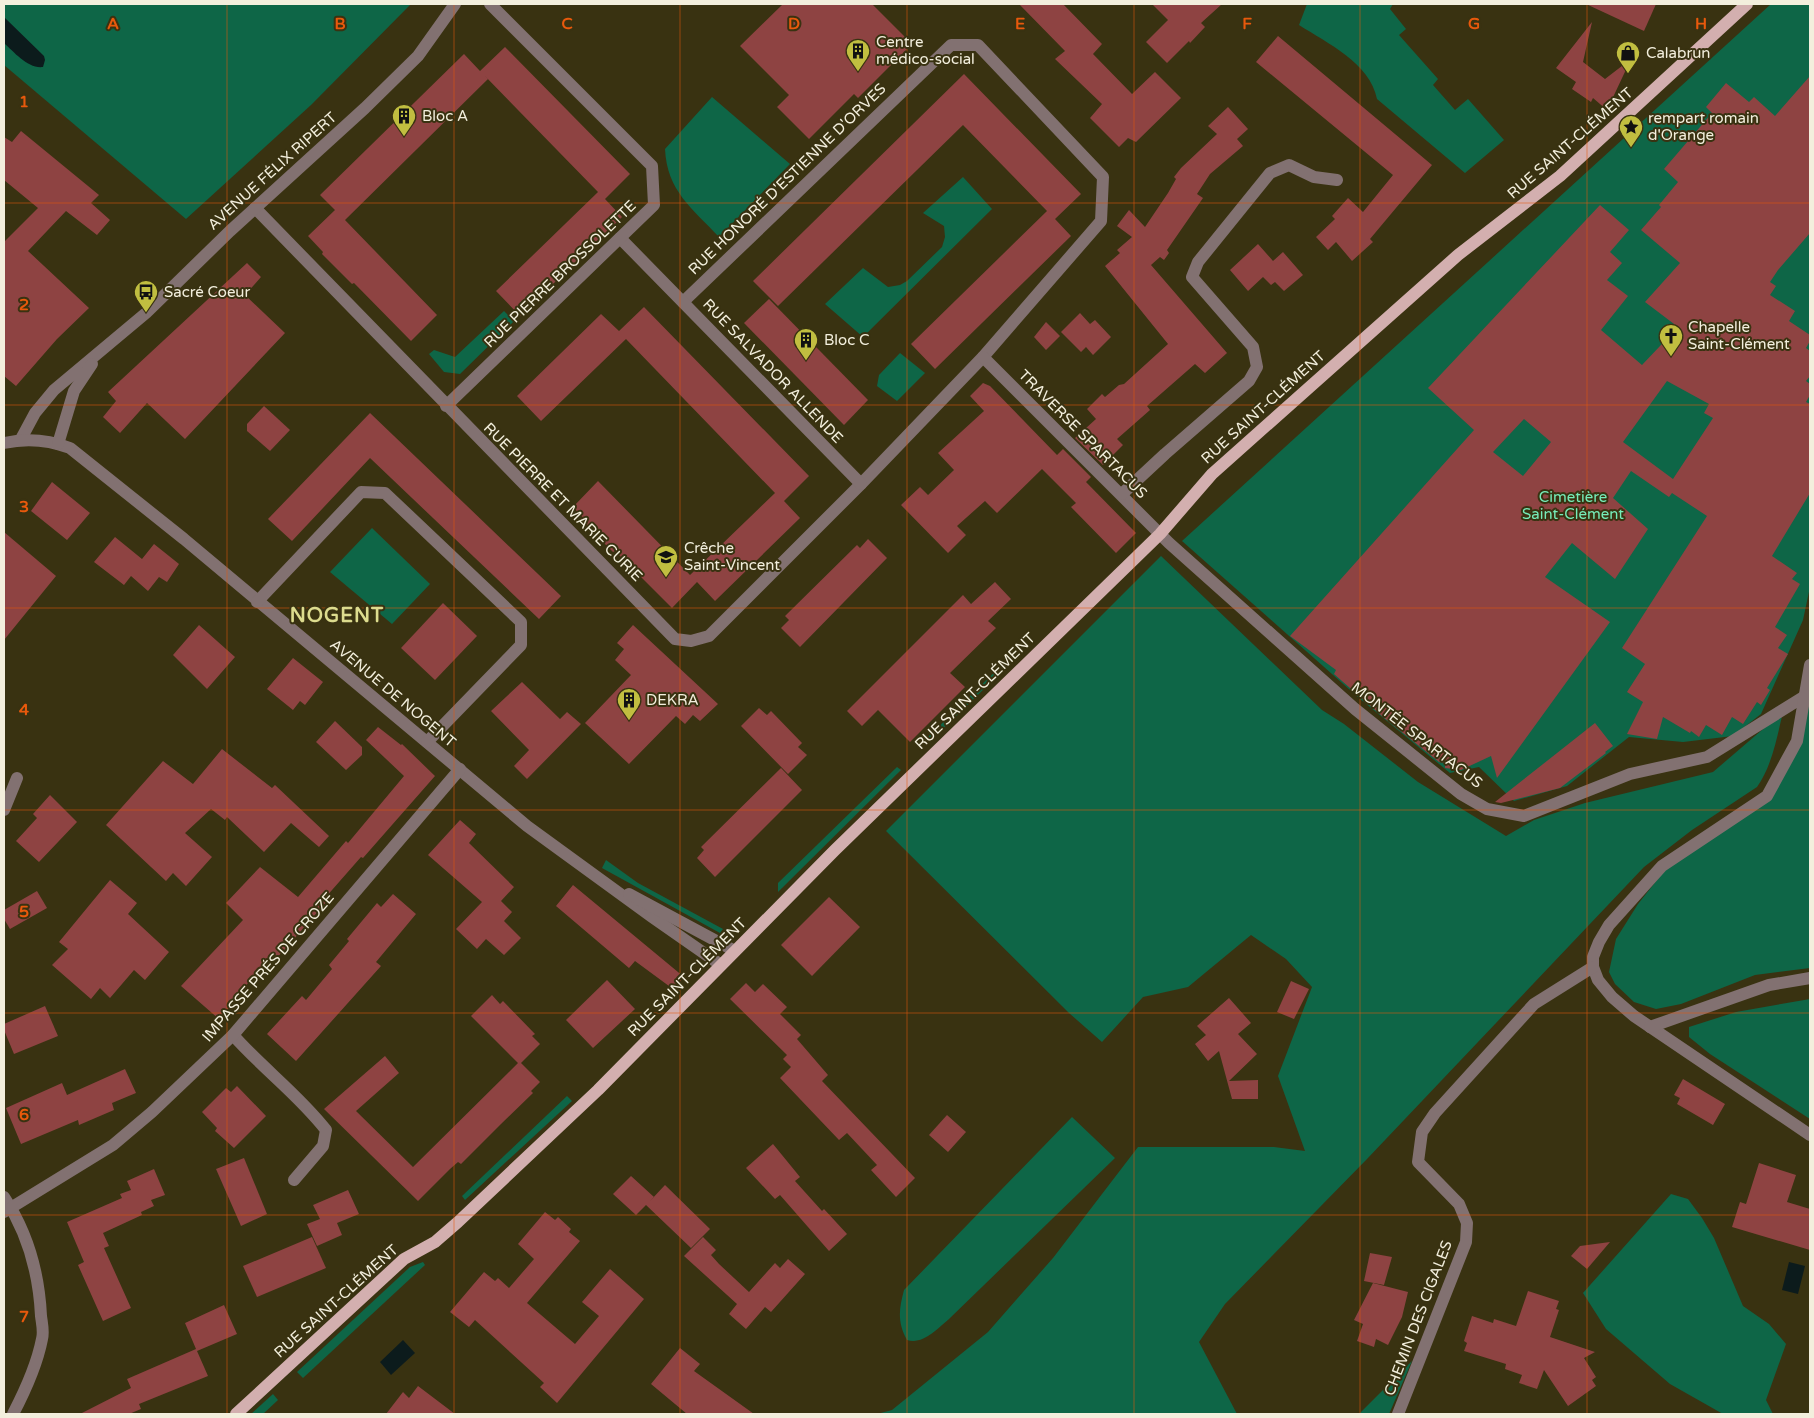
<svg xmlns="http://www.w3.org/2000/svg" width="1814" height="1418" font-family="'Varela Round',sans-serif">
<style>
.green{fill:#0e6647}
.water{fill:#0c1b1c}
.building{fill:#8e4342;fill-rule:evenodd}
.lines{fill:none;stroke-linecap:round;stroke-linejoin:round}
.minor{stroke:#827171;stroke-width:12}
.major{stroke:#d3afaf;stroke-width:12}
.grid{fill:none;stroke:#e8590c;stroke-width:1;stroke-opacity:0.55}
.labels{text-anchor:middle;dominant-baseline:central;stroke-width:4;stroke-linejoin:round;paint-order:stroke}
.poi-label{font-size:15px;fill:#f3efdd;stroke:#393211;text-anchor:start}
.street-label{font-size:15px;fill:#f3efdd;stroke:#393211}
.park-label{font-size:15px;fill:#76edb9;stroke:#393211}
.district-label{font-size:20px;font-weight:bold;letter-spacing:1px;fill:#dddc8e;stroke:#393211}
.grid-label{font-size:16px;text-anchor:middle;font-weight:bold;fill:#e8590c;stroke:#393211;stroke-width:4;stroke-linejoin:round;paint-order:stroke}
</style>
<rect width="100%" height="100%" fill="#393211"/>
<!-- green -->
<g class="green">
<polygon points="4,4 411,4 311,105 186,219 4,65"/>
<path d="M1307 4H1393L1390 9 1406 29 1399 35 1438 79 1433 85 1455 110 1468 99 1504 140 1465 173 1377 99C1370 63 1327 43 1299 25Z"/>
<polygon points="1771,4 1810,4 1810,587 1803,620 1761,714 1733,736 1683,742 1629,737 1567,786 1514,801 1479,767 1450,773 1359,698 1182,541"/>
<path d="M712 97 790 164 719 237C692 208 667 191 665 149Z"/>
<polygon points="963,177 992,209 863,337 825,304 863,268 888,287 900,285 907,281 942,247 945,237 944,226 923,213"/>
<polygon points="504,311 514,321 460,374 444,372 429,354 434,350 455,357"/>
<polygon points="900,353 925,373 897,401 877,386 879,375"/>
<polygon points="372,528 430,584 392,624 330,572"/>
<path d="M1161 556 1322 710 1344 724 1418 782 1506 836 1534 820 1585 803 1713 772 1783 712C1777 737 1772 766 1757 787L1692 830 1644 867 1367 1159 1225 1304 1199 1342 1237 1414H877L892 1410 988 1332 1053 1258 1138 1147H1274L1305 1151 1278 1076 1312 987 1286 959 1251 935 1188 987 1143 997 1102 1042 1069 1013 886 831Z"/>
<polygon points="1014,653 1018,656 926,745 925,740"/>
<polygon points="1810,698 1810,968 1755,975 1681,1004 1656,1009 1634,1002 1615,984 1609,972 1616,939 1638,904 1665,870 1770,800"/>
<polygon points="897,767 901,770 778,892 778,883"/>
<polygon points="606,860 638,883 723,929 720,933 602,868"/>
<polygon points="1810,999 1810,1119 1710,1054 1689,1037 1689,1027 1736,1012"/>
<polygon points="567,1096 572,1101 465,1200 462,1196"/>
<path d="M1072 1117 1115 1158 949 1319C937 1329 923 1345 907 1340 897 1322 899 1309 904 1290Z"/>
<polygon points="1671,1194 1688,1199 1702,1218 1714,1238 1743,1306 1769,1324 1786,1344 1766,1400 1773,1414 1723,1414 1670,1384 1606,1329 1583,1293"/>
<polygon points="423,1262 425,1265 303,1378 297,1372 410,1267"/>
<polygon points="1412,1361 1389,1414 1359,1414"/>
<polygon points="273,1394 278,1400 263,1414 251,1414"/>
</g>
<!-- water -->
<g class="water">
<path d="M4 17 44 56 45 60 43 67C28 69 14 52 4 43Z"/>
<polygon points="1789,1262 1805,1266 1798,1294 1782,1290"/>
<polygon points="403,1340 415,1353 391,1375 380,1362"/>
</g>
<!-- building -->
<g class="building">
<polygon points="783,4 872,4 912,44 858,98 854,94 809,139 777,107 789,95 740,46"/>
<polygon points="1019,4 1063,4 1102,44 1093,54 1132,94 1155,72 1181,98 1136,142 1128,138 1119,147 1090,118 1102,104 1055,59 1065,51"/>
<polygon points="1152,4 1222,4 1201,23 1205,27 1190,43 1189,41 1167,63 1146,42 1168,20"/>
<polygon points="1586,4 1656,4 1644,31"/>
<polygon points="1592,22 1583,62 1605,79 1631,59 1607,110 1593,98 1591,102 1572,89 1576,82 1556,68"/>
<polygon points="1278,36 1432,165 1370,239 1373,242 1352,261 1336,242 1328,250 1316,237 1335,219 1332,216 1348,198 1363,212 1393,175 1256,62"/>
<polygon points="505,47 630,174 605,199 622,217 520,316 496,291 598,192 483,74 488,79 345,220 437,315 411,341 354,283 352,284 322,254 323,252 308,236 335,210 320,195 464,54 480,71"/>
<polygon points="964,74 1081,194 1055,219 1071,236 935,369 911,344 1047,211 963,125 778,306 753,281"/>
<path d="M1810 76V233L1778 270 1770 282 1776 286 1770 295 1795 311 1789 321 1810 335V341L1806 348 1810 351V376L1806 381 1810 384V395L1806 402 1810 404V493L1772 556 1797 573 1792 579 1800 584 1775 627 1787 635 1778 648 1788 654 1767 688 1770 690 1761 705 1757 702 1743 724 1732 717 1722 735 1706 725 1699 737 1691 731 1690 733 1663 717 1657 739 1627 734 1643 702 1627 692 1645 664 1622 648 1707 516 1672 493 1669 497 1631 471 1613 498 1648 529 1615 579 1572 543 1545 577 1610 622 1497 778 1491 756 1461 770 1445 768V763L1439 762 1383 717 1334 674 1336 670 1290 636 1474 430 1428 388 1600 205 1629 230 1610 252 1622 263 1607 280 1628 296 1601 330 1642 365 1678 327 1645 302 1680 263 1641 230 1661 207 1659 205 1678 182 1664 169 1712 113 1706 107 1726 83 1749 102 1754 97 1775 116ZM1667 381 1709 404 1704 413 1713 418 1673 479 1623 442ZM1524 419 1551 442 1523 476 1493 452Z"/>
<polygon points="1228,107 1248,129 1237,139 1243,146 1210,174 1197,194 1203,198 1167,250 1169,253 1164,260 1160,257 1151,265 1227,353 1205,373 1195,364 1147,406 1150,410 1117,439 1123,445 1103,465 1075,438 1096,419 1087,409 1102,394 1105,397 1119,385 1124,384 1168,344 1105,266 1120,253 1117,250 1132,237 1117,226 1129,210 1145,227 1168,193 1176,179 1174,177 1181,168 1217,134 1208,126"/>
<polygon points="21,131 99,195 91,203 110,220 97,235 66,211 28,251 89,308 57,339 16,386 4,376 4,242 38,208 4,180 4,137 12,142"/>
<polygon points="1258,244 1273,261 1283,252 1303,275 1284,291 1275,282 1271,285 1263,277 1248,291 1230,270"/>
<polygon points="247,263 261,277 245,295 285,333 185,439 147,403 120,433 103,417 116,401 108,392"/>
<polygon points="769,299 868,400 844,425 744,323"/>
<polygon points="644,307 809,476 784,501 800,518 715,601 697,582 672,608 615,551 613,552 584,523 586,521 573,507 598,481 690,575 775,493 626,339 541,421 517,396 601,314 619,331"/>
<polygon points="1080,313 1090,324 1095,320 1111,337 1093,355 1086,347 1081,352 1061,332"/>
<polygon points="1046,322 1060,336 1046,350 1034,337"/>
<polygon points="983,383 990,386 1057,455 1063,449 1091,477 1086,482 1136,533 1116,553 1071,507 1076,503 1042,469 997,513 985,501 957,526 966,535 948,553 901,505 920,487 928,495 954,470 938,453 984,411 970,396"/>
<polygon points="264,406 290,430 270,451 247,431 247,424"/>
<polygon points="370,413 561,596 539,619 370,458 292,541 268,519"/>
<polygon points="52,482 90,513 67,540 31,511"/>
<polygon points="4,532 56,576 4,640"/>
<polygon points="115,537 142,559 154,544 179,564 167,582 159,577 148,591 131,576 124,585 94,562"/>
<polygon points="868,539 887,558 800,647 781,628 789,620 785,616 857,545 860,548"/>
<polygon points="995,582 1011,599 988,621 996,628 950,673 965,687 910,742 878,710 862,726 847,711 963,595 971,604"/>
<polygon points="443,603 477,636 435,680 401,648"/>
<polygon points="199,625 235,657 207,689 173,655"/>
<polygon points="633,625 718,704 700,721 693,715 685,724 676,716 629,764 585,723 631,675 615,660 624,649 617,643"/>
<polygon points="293,658 323,682 305,705 300,701 293,710 267,689"/>
<polygon points="522,682 560,719 567,712 581,724 527,779 514,766 529,750 491,711"/>
<polygon points="759,708 767,715 771,711 802,743 798,747 807,755 788,774 741,726"/>
<polygon points="335,721 362,747 362,755 346,770 316,742"/>
<polygon points="1595,723 1613,746 1605,752 1606,753 1560,788 1501,803 1495,802"/>
<polygon points="378,727 401,745 402,744 435,776 363,858 361,857 325,898 328,900 286,948 258,978 254,975 220,1020 181,986 243,920 226,903 260,867 298,897 346,841 348,843 404,776 366,740"/>
<polygon points="222,749 272,788 275,785 329,836 319,847 291,823 264,852 227,817 225,820 211,809 185,833 212,857 186,886 173,873 166,881 106,825 163,761 193,784"/>
<polygon points="781,768 802,790 715,877 697,858 704,850 701,847"/>
<polygon points="50,795 77,822 39,862 16,841 37,818 33,814"/>
<polygon points="460,820 476,834 469,843 514,887 501,901 512,912 504,921 521,938 504,955 486,939 477,949 456,929 482,902 428,855"/>
<polygon points="110,880 137,903 128,914 169,952 145,980 134,970 110,998 100,988 91,999 52,965 68,949 59,942"/>
<polygon points="573,885 684,977 673,989 635,961 629,968 556,906"/>
<polygon points="37,891 47,908 10,929 4,919 4,910"/>
<polygon points="393,894 416,914 376,962 381,966 296,1061 267,1034 302,996 306,1000 332,969 329,965 349,941 347,939 377,903 381,907"/>
<polygon points="829,897 860,927 812,976 781,945"/>
<polygon points="607,980 635,1009 593,1048 566,1020"/>
<polygon points="1291,981 1309,989 1294,1019 1277,1012"/>
<polygon points="746,983 755,992 763,984 787,1007 780,1014 801,1035 797,1039 828,1075 822,1081 915,1178 896,1197 871,1170 877,1165 847,1133 839,1140 780,1078 791,1067 783,1059 787,1055 730,999"/>
<polygon points="492,995 500,1004 503,1001 535,1034 532,1036 540,1044 521,1063 540,1082 531,1091 533,1093 501,1124 461,1164 458,1162 450,1169 418,1201 324,1109 385,1056 399,1073 356,1111 413,1167 518,1063 471,1016"/>
<polygon points="1229,998 1251,1023 1238,1034 1257,1054 1229,1081 1258,1080 1258,1099 1232,1099 1219,1051 1208,1061 1195,1044 1206,1035 1197,1026"/>
<polygon points="45,1006 58,1036 14,1054 4,1030 4,1024"/>
<polygon points="125,1069 136,1093 112,1103 114,1110 79,1125 78,1120 21,1144 6,1108 62,1083 67,1095"/>
<polygon points="1683,1079 1725,1104 1713,1125 1677,1104 1680,1098 1674,1095"/>
<polygon points="237,1086 266,1116 234,1148 215,1131 217,1128 202,1112 226,1088 231,1092"/>
<polygon points="947,1115 966,1132 948,1152 929,1135"/>
<polygon points="773,1144 800,1177 795,1181 822,1211 824,1209 847,1234 829,1251 780,1195 775,1199 746,1168"/>
<polygon points="244,1158 267,1214 241,1226 216,1169"/>
<polygon points="1759,1163 1796,1175 1787,1202 1810,1209 1810,1250 1732,1227 1740,1202 1746,1204"/>
<polygon points="154,1169 165,1195 151,1200 154,1206 141,1212 142,1215 103,1233 109,1246 104,1248 131,1308 103,1321 78,1265 84,1262 67,1222 122,1198 120,1194 131,1190 127,1181"/>
<polygon points="631,1176 654,1197 650,1201 665,1185 710,1229 691,1248 646,1205 636,1215 613,1194"/>
<polygon points="348,1190 359,1214 337,1223 342,1235 317,1246 307,1224 320,1219 313,1205"/>
<polygon points="545,1212 555,1220 558,1217 571,1229 569,1232 580,1241 527,1303 575,1344 599,1316 582,1302 610,1269 644,1299 557,1403 540,1387 544,1383 475,1320 469,1327 450,1312 484,1272 495,1281 498,1278 509,1288 534,1259 518,1244"/>
<polygon points="312,1237 326,1268 257,1297 243,1266"/>
<polygon points="703,1237 716,1250 711,1255 719,1264 749,1292 775,1263 780,1268 788,1259 805,1274 771,1312 765,1307 746,1329 729,1314 737,1304 684,1256"/>
<polygon points="1610,1242 1587,1269 1571,1256 1580,1246"/>
<polygon points="1370,1253 1392,1257 1384,1285 1364,1281"/>
<polygon points="1373,1283 1408,1292 1402,1317 1388,1345 1376,1339 1374,1347 1357,1341 1363,1324 1354,1320"/>
<polygon points="1528,1291 1559,1301 1556,1309 1559,1310 1550,1337 1595,1352 1584,1358 1596,1377 1592,1380 1596,1386 1568,1406 1544,1370 1537,1389 1519,1383 1522,1375 1505,1369 1506,1364 1464,1351 1467,1343 1464,1341 1472,1316 1493,1323 1494,1319 1516,1326"/>
<polygon points="224,1305 237,1334 197,1351 208,1376 139,1404 141,1409 129,1414 80,1414 131,1388 127,1379 196,1349 185,1323"/>
<polygon points="680,1348 700,1364 694,1371 754,1414 687,1414 651,1384"/>
<polygon points="418,1386 455,1414 386,1414 403,1392 409,1398"/>
</g>
<g class="lines">
<!-- minor -->
<g class="minor">
<polyline points="255,208 675,639 691,641 709,636 861,484 983,357 1101,221 1103,177 978,45 951,45 683,302"/>
<polyline points="620,238 861,484"/>
<polyline points="983,357 1169,543 1355,709 1461,794 1487,809 1524,816 1630,774 1707,757 1805,696"/>
<polyline points="446,406 654,205 652,166 490,4"/>
<polyline points="21,439 35,413 54,390 146,313 230,231 365,108 418,56 455,4"/>
<path d="M4 443C26 438 49 440 70 448L184 539 527 826 652 917 721 965"/>
<polyline points="58,444 74,391 92,364"/>
<polyline points="1122,494 1165,454 1249,381 1257,367 1253,347 1192,277 1198,262 1270,173 1289,165 1314,177 1337,180"/>
<polyline points="257,602 361,492 385,493 521,622 521,645 427,742"/>
<polyline points="1810,665 1797,741 1767,796 1662,866 1609,925 1599,942 1593,957 1593,967 1598,980 1612,997 1634,1016 1810,1135"/>
<polyline points="4,810 17,778"/>
<polyline points="629,894 735,951"/>
<polyline points="1650,1027 1769,985 1810,978"/>
<path d="M233 1035C262 1068 299 1095 326 1130L323 1146 294 1180"/>
<path d="M4 1197C28 1233 39 1274 41 1316 42 1324 44 1332 42 1339 37 1365 25 1391 13 1414"/>
<polyline points="4,1212 113,1145 152,1112 233,1035 460,769"/>
<polyline points="1398,1414 1466,1242 1467,1223 1459,1204 1418,1162 1422,1132 1435,1113 1534,1004 1593,967"/>
</g>
<!-- major -->
<polyline class="major" points="236,1414 404,1259 435,1242 458,1222 598,1090 835,850 1160,534 1212,474 1458,255 1560,176 1747,4"/>
</g>
<!-- grid -->
<path class="grid" d="M227 4V1414M454 4V1414M680 4V1414M907 4V1414M1134 4V1414M1360 4V1414M1587 4V1414M4 203H1810M4 405H1810M4 608H1810M4 810H1810M4 1013H1810M4 1215H1810"/>
<!-- icons -->
<defs>
<g id="building-pin" transform="scale(1.25)"><path d="M0 17L-7.5 6A9.5 9.5 0 1 1 7.5 6Z" fill="#c1be40" stroke="#393211"/><path d="M-4-6H4V6H1V3H-1V6H-4ZM-2.5-4.3h1.7v1.8h-1.7ZM.8-4.3h1.7v1.8H.8ZM-2.5-1h1.7V.8h-1.7ZM.8-1h1.7V.8H.8Z" fill="#111"/></g>
<g id="shop-pin" transform="scale(1.25)"><path d="M0 17L-7.5 6A9.5 9.5 0 1 1 7.5 6Z" fill="#c1be40" stroke="#393211"/><path d="M-5-2.5h2.3a2.7 3.5 0 0 1 5.4 0H5L5.5 6h-11ZM-1.5-2.5h3a1.5 2.3 0 0 0-3 0Z" fill="#111"/></g>
<g id="sight-pin" transform="scale(1.25)"><path d="M0 17L-7.5 6A9.5 9.5 0 1 1 7.5 6Z" fill="#c1be40" stroke="#393211"/><path d="M0-6L1.8-2.2L6-1.7L2.9 1.2L3.7 5.4L0 3.3L-3.7 5.4L-2.9 1.2L-6-1.7L-1.8-2.2Z" fill="#111"/></g>
<g id="bus-pin" transform="scale(1.25)"><path d="M0 17L-7.5 6A9.5 9.5 0 1 1 7.5 6Z" fill="#c1be40" stroke="#393211"/><path d="M-5-6H5V4H4V6H2V4H-2V6H-4V4H-5ZM-3.5-4V0h7V-4ZM-3.5 1.2v1.5H-2V1.2ZM2 1.2v1.5H3.5V1.2Z" fill="#111"/></g>
<g id="church-pin" transform="scale(1.25)"><path d="M0 17L-7.5 6A9.5 9.5 0 1 1 7.5 6Z" fill="#c1be40" stroke="#393211"/><path d="M-1.2-6h2.4v3.5h3.3v2.4h-3.3V6h-2.4V-.1h-3.3v-2.4h3.3Z" fill="#111"/></g>
<g id="school-pin" transform="scale(1.25)"><path d="M0 17L-7.5 6A9.5 9.5 0 1 1 7.5 6Z" fill="#c1be40" stroke="#393211"/><path d="M0-5L7-2L0 1L-7-2ZM-4 1L0 2.5L4 1V4Q0 6-4 4Z" fill="#111"/></g>
</defs>
<g fill-rule="evenodd">
<use href="#building-pin" x="858" y="51"/>
<use href="#shop-pin" x="1628" y="53"/>
<use href="#building-pin" x="404" y="116"/>
<use href="#sight-pin" x="1631" y="127"/>
<use href="#bus-pin" x="146" y="292"/>
<use href="#church-pin" x="1671" y="336"/>
<use href="#building-pin" x="806" y="340"/>
<use href="#school-pin" x="666" y="557"/>
<use href="#building-pin" x="629" y="700"/>
</g>
<g class="labels">
<!-- poi labels -->
<g class="poi-label">
<text x="876" y="42">Centre<tspan x="876" dy="17">médico-social</tspan></text>
<text x="1646" y="53">Calabrun</text>
<text x="422" y="116">Bloc A</text>
<text x="1648" y="118">rempart romain<tspan x="1648" dy="17">d'Orange</tspan></text>
<text x="164" y="292">Sacré Coeur</text>
<text x="1688" y="327">Chapelle<tspan x="1688" dy="17">Saint-Clément</tspan></text>
<text x="824" y="340">Bloc C</text>
<text x="684" y="548">Crêche<tspan x="684" dy="17">Saint-Vincent</tspan></text>
<text x="646" y="700">DEKRA</text>
</g>
<!-- street labels -->
<g class="street-label">
<text transform="translate(1570 143) rotate(-41)">RUE SAINT-CLÉMENT</text>
<text transform="translate(272 171) rotate(-42)">AVENUE FÉLIX RIPERT</text>
<text transform="translate(787 179) rotate(-44)">RUE HONORÉ D'ESTIENNE D'ORVES</text>
<text transform="translate(560 274) rotate(-44)">RUE PIERRE BROSSOLETTE</text>
<text transform="translate(773 371) rotate(46)">RUE SALVADOR ALLENDE</text>
<text transform="translate(1263 407) rotate(-42)">RUE SAINT-CLÉMENT</text>
<text transform="translate(1083 434) rotate(45)">TRAVERSE SPARTACUS</text>
<text transform="translate(563 502) rotate(45)">RUE PIERRE ET MARIE CURIE</text>
<text transform="translate(975 691) rotate(-44)">RUE SAINT-CLÉMENT</text>
<text transform="translate(393 693) rotate(40)">AVENUE DE NOGENT</text>
<text transform="translate(1417 735) rotate(38)">MONTÉE SPARTACUS</text>
<text transform="translate(268 967) rotate(-49)">IMPASSE PRÉS DE CROZE</text>
<text transform="translate(687 977) rotate(-45)">RUE SAINT-CLÉMENT</text>
<text transform="translate(336 1301) rotate(-42)">RUE SAINT-CLÉMENT</text>
<text transform="translate(1418 1318) rotate(-69)">CHEMIN DES CIGALES</text>
</g>
<!-- park labels -->
<g class="park-label">
<text x="1573" y="497">Cimetière<tspan x="1573" dy="17">Saint-Clément</tspan></text>
</g>
<!-- district labels -->
<g class="district-label">
<text x="337" y="616">NOGENT</text>
</g>
</g>
<g class="grid-label">
<text x="113" y="29">A</text>
<text x="340" y="29">B</text>
<text x="567" y="29">C</text>
<text x="794" y="29">D</text>
<text x="1020" y="29">E</text>
<text x="1247" y="29">F</text>
<text x="1474" y="29">G</text>
<text x="1701" y="29">H</text>
<text x="24" y="107">1</text>
<text x="24" y="310">2</text>
<text x="24" y="512">3</text>
<text x="24" y="715">4</text>
<text x="24" y="917">5</text>
<text x="24" y="1120">6</text>
<text x="24" y="1322">7</text>
</g>
<!-- border -->
<rect width="1814" height="1418" fill="none" stroke="#f3efdd" stroke-width="10"/>
</svg>
